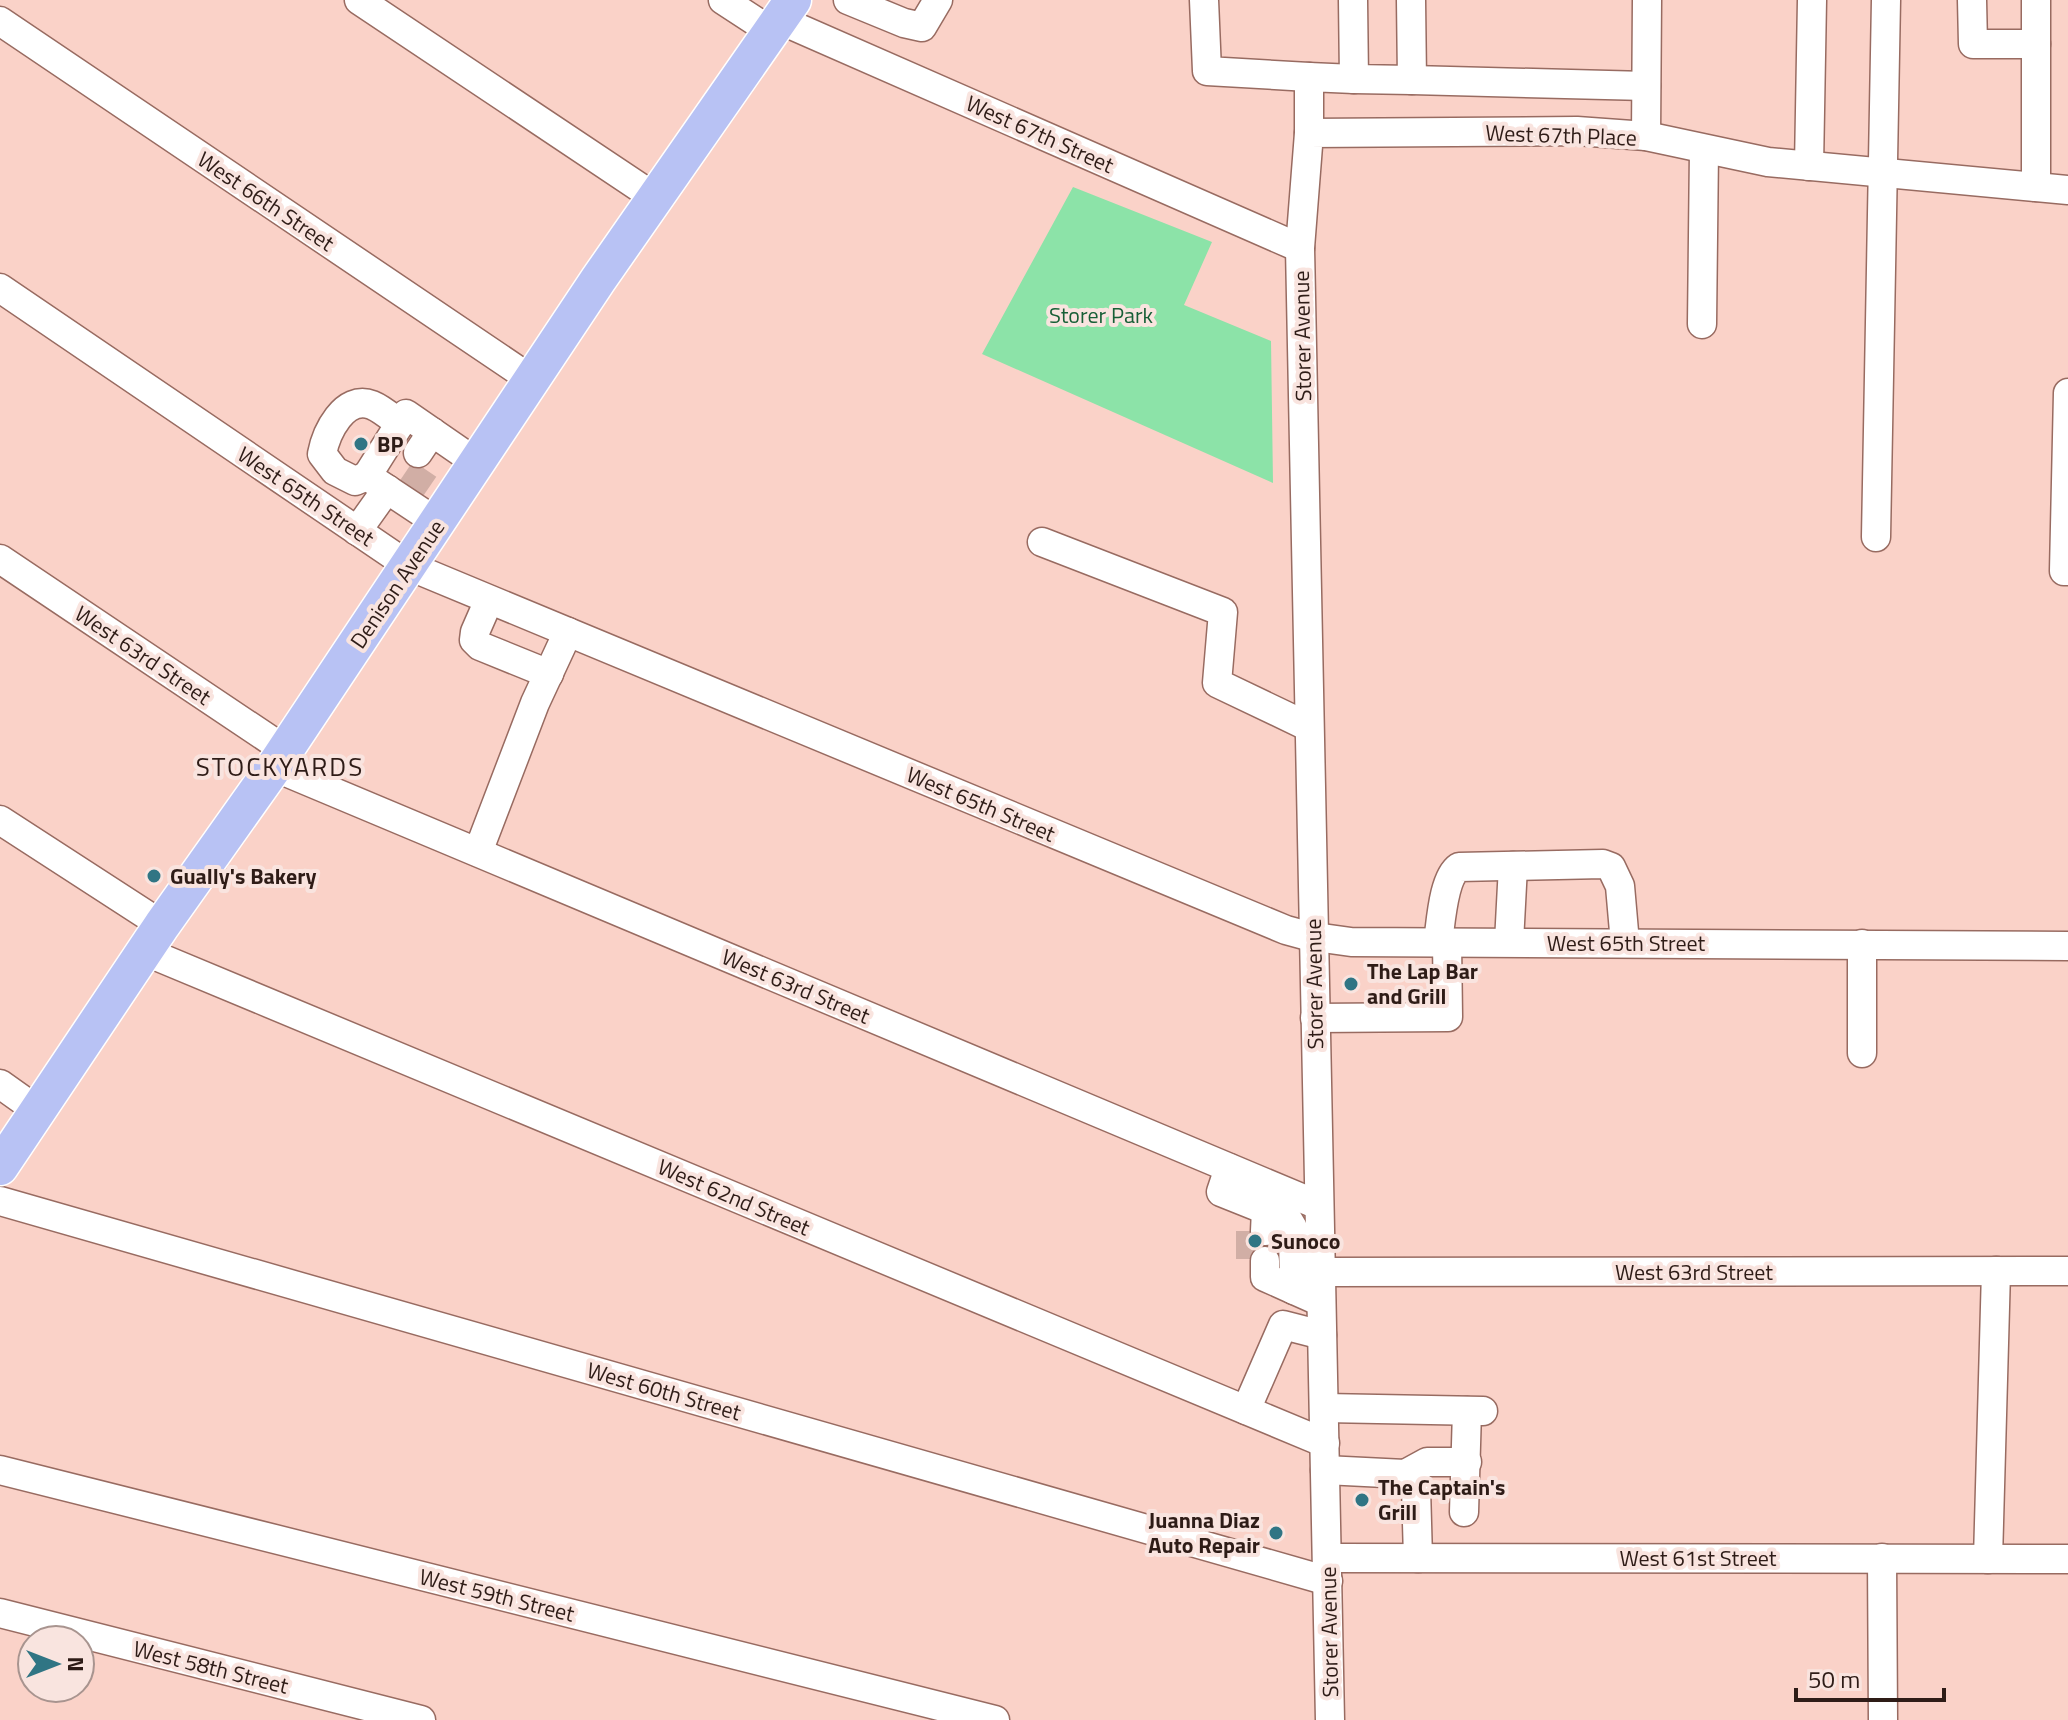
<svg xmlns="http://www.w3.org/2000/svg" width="2068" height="1720" font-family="'Titillium Web',sans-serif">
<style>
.green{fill:#8ce3a8}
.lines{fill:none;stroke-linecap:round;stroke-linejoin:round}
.minor-tunnel{stroke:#d1aea5;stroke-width:28;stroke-dasharray:28 14;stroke-linecap:butt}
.minor-casing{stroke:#986b61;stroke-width:31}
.major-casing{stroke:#fff;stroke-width:39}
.minor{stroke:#fff;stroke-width:28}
.major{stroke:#b8c2f4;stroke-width:36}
.poi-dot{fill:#307584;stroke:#f9e4df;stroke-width:3}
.labels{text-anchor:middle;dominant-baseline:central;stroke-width:8;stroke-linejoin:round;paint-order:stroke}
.street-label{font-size:22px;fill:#2e1c17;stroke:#f9e4df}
.park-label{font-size:22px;fill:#175f36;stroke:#f9e4df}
.poi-label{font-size:22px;font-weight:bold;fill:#2e1c17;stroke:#f9e4df;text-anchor:start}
.quarter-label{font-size:26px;letter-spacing:2px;fill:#2e1c17;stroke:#f9e4df}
</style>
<rect width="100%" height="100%" fill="#fad2c8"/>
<!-- green -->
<polygon class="green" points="1073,187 1212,242 1184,305 1271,341 1273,483 982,354"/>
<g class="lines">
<!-- minor-tunnel -->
<g class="minor-tunnel">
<polyline points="409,492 430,461"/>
<polyline points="1250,1231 1250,1261"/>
</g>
<!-- minor casing -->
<g class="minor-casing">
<g id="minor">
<polyline points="359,0 657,199"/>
<polyline points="723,0 772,32"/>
<polyline points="848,0 904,23 922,27 938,0"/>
<polyline points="1204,0 1207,71 1309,77"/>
<polyline points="1353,0 1354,79 1412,80 1411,0"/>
<polyline points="1972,0 1973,44 2036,44"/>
<polyline points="2036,0 2036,187"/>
<polyline points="780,20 1300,248"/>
<polyline points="0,21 532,380"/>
<polyline points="1412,80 1646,86"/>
<polyline points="1309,133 1309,77 1354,79"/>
<polyline points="1646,136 1647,0"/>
<polyline points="1809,166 1812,0"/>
<polyline points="0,288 409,566 1286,930 1308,936 1351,942 2068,946"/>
<polyline points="1702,324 1704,150"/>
<polyline points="2068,393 2064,571 2068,571"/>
<polyline points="418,453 432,432"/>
<path d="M367 476 355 481 335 471 322 454C326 433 344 394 372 405 382 409 392 418 400 424"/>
<polyline points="438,523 367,476 406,414 477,463"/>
<polyline points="357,531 387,489"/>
<polyline points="1876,537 1886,0"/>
<polyline points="1042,542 1223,612 1217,683 1309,727"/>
<polyline points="0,559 285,750"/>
<polyline points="489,600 475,632 474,640 480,646 549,674"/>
<polyline points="274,767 1318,1205"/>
<polyline points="0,820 162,925"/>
<polyline points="478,852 535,703 568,632"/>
<path d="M1438 942C1441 922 1443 878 1459 867L1603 864 1611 867 1620 886 1625 943"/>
<polyline points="1509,942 1513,866"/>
<polyline points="1862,944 1862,1053"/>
<polyline points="144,951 1325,1443"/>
<polyline points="1315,1018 1448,1017 1447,942"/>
<polyline points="0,1084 38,1111"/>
<polyline points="1229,1168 1221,1192 1266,1210 1268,1193"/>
<polyline points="0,1201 1328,1581"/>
<polyline points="1265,1231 1266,1210 1287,1218 1293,1228 1294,1290 1321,1302"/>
<polyline points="1265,1261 1265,1277 1294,1290"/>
<polyline points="1320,1272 2068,1271"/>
<polyline points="1325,1408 1483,1411"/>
<polyline points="1246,1410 1283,1325 1322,1335"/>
<polyline points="0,1470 995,1720"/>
<polyline points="1325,1470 1405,1474 1416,1488 1418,1558"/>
<polyline points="1405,1474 1427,1462 1467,1462"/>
<polyline points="1464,1512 1467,1411"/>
<polyline points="1328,1558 2068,1559"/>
<polyline points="1882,1558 1883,1720"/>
<polyline points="1988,1559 1996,1271"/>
<polyline points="0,1613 421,1720"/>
<polyline points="1330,1720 1300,248 1309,133 1577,131 1646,136 1768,162 2068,190"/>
</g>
</g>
<!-- major casing -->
<g class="major-casing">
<polyline id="major" points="0,1167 162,925 274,767 598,280 793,0"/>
</g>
<!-- minor -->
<use href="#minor" class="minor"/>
<!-- major -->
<use href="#major" class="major"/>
</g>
<!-- markers -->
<g class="poi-dot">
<circle cx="361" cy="444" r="8"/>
<circle cx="154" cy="876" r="8"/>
<circle cx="1351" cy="984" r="8"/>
<circle cx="1255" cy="1241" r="8"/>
<circle cx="1362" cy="1500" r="8"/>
<circle cx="1276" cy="1533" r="8"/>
</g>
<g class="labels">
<!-- street labels -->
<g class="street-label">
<text transform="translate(1040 134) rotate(24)">West 67th Street</text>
<text transform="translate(1561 135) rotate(2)">West 67th Place</text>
<text transform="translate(266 201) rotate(34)">West 66th Street</text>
<text transform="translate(1302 336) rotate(-91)">Storer Avenue</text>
<text transform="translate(306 496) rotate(34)">West 65th Street</text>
<text transform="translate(397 584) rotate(-56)">Denison Avenue</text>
<text transform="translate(143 655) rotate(34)">West 63rd Street</text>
<text transform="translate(981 804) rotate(23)">West 65th Street</text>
<text x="1626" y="943">West 65th Street</text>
<text transform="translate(1314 984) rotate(-91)">Storer Avenue</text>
<text transform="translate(796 986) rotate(23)">West 63rd Street</text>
<text transform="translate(734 1197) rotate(23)">West 62nd Street</text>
<text x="1694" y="1272">West 63rd Street</text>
<text transform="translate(664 1391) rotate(16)">West 60th Street</text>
<text x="1698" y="1558">West 61st Street</text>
<text transform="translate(497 1595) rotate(14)">West 59th Street</text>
<text transform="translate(1329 1632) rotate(-91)">Storer Avenue</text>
<text transform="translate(211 1667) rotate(14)">West 58th Street</text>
</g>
<!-- park labels -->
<g class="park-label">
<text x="1101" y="315">Storer Park</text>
</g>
<!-- poi labels -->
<g class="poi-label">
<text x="377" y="444">BP</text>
<text x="170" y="876">Gually's Bakery</text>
<text x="1367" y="971">The Lap Bar<tspan x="1367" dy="25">and Grill</tspan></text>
<text x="1271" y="1241">Sunoco</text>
<text x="1378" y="1487">The Captain's<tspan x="1378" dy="25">Grill</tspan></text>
<text x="1260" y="1520" text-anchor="end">Juanna Diaz<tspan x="1260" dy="25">Auto Repair</tspan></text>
</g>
<!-- quarter labels -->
<g class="quarter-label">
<text x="280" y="766">STOCKYARDS</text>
</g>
</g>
<!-- north arrow -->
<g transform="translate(56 1664) rotate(90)"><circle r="38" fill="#f9e4df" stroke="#a8948f" stroke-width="2"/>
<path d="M0-6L14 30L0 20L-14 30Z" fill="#307584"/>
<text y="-12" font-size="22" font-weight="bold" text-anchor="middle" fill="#2e1c17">N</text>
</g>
<!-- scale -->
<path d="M1796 1688v12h148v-12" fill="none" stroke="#2e1c17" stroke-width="4"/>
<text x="1808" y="1688" font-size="24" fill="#2e1c17" stroke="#f9e4df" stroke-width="6" paint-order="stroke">50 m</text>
</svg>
